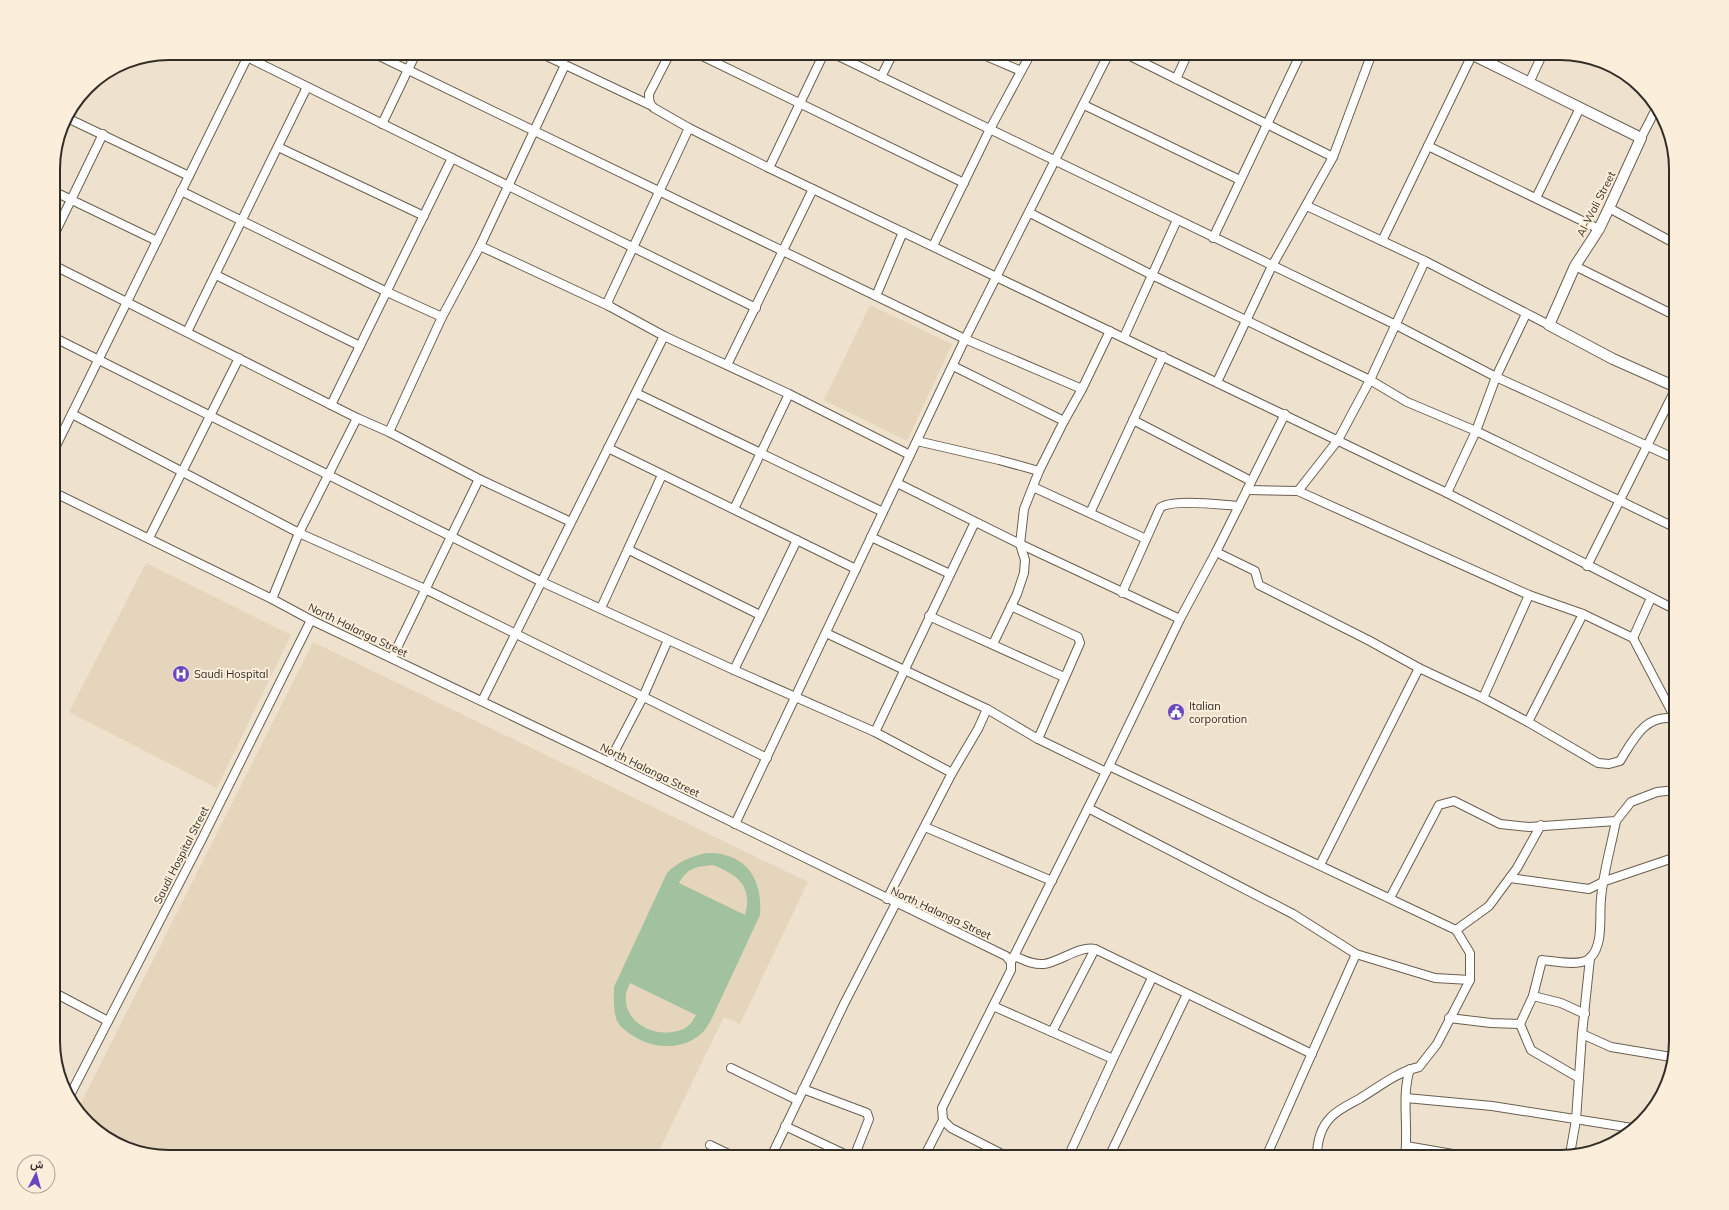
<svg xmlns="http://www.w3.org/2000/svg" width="1729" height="1210" font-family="Mulish,Vazirmatn,sans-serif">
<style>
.built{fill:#e5d5bc}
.green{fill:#a1c19f;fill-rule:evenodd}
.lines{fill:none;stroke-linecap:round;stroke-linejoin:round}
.minor-casing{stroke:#695f4f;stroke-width:10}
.major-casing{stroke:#695f4f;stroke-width:12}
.minor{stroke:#fff;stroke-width:8}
.major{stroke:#fff;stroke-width:10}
.labels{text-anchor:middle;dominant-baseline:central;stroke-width:4;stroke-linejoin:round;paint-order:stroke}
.street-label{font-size:11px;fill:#322d26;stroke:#fbefdc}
.poi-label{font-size:11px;fill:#322d26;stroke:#fbefdc;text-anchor:start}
.rim{fill:none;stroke:#322d26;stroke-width:2}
</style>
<rect width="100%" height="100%" fill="#eee2cf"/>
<!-- built -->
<g class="built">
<polygon points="870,305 952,344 907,441 824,400"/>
<polygon points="146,563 291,635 217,788 69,712"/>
<polygon points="313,642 808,882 740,1024 724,1017 656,1157 169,1157 104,1137 78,1109"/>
</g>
<!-- green -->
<path class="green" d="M706 853C712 853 719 853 725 855 754 863 762 888 760 915L712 1018C710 1022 707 1027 704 1031 686 1050 656 1050 635 1037 628 1033 621 1028 617 1021 613 1010 614 998 614 987L667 873C679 861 690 857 706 853ZM713 865C738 875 753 886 745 915L679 883C688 867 696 867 713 865ZM630 983 696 1015C694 1018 692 1023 689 1025 684 1030 678 1031 672 1032 650 1036 623 1020 626 995 626 991 629 986 630 983Z"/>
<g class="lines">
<!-- minor casing -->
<g class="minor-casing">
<g id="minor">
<polyline points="373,53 965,339 1082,389"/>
<polyline points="540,53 650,105"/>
<polyline points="696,53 964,183"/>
<polyline points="832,53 1396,325 1496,377 1676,459"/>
<polyline points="979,53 1021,71"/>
<polyline points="1124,53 1333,157"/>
<polyline points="247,57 756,308"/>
<polyline points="881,77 893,53"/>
<polyline points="1176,79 1188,53"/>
<polyline points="1529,83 1543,53"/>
<polyline points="1084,105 1240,180"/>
<polyline points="65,117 189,176"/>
<polyline points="382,124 416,53"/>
<polyline points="689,128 769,168 1447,493 1676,610"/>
<polyline points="1641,138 1657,107"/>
<polyline points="1428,146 1599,229"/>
<polyline points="278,147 424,216"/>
<polyline points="769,168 824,53"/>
<polyline points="53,191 157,241"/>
<polyline points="181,191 387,292 442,317"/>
<polyline points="1536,198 1580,108"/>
<polyline points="1307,206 1425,261 1549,325"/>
<polyline points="1609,208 1676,244"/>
<polyline points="1030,213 1152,275 1370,380 1407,402 1476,431 1676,528"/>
<polyline points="53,237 103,134"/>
<polyline points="1213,238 1301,53"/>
<polyline points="1382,241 1472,55"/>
<polyline points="480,246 609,306"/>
<polyline points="933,246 990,129 1031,53"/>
<polyline points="53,265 357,418 389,432 479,479 571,522"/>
<polyline points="1575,266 1676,316"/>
<polyline points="216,275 360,346"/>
<polyline points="876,296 903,232"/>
<polyline points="187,332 307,87"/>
<polyline points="664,336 789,394 910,455"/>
<polyline points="53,337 542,582 734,670 875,732 952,773"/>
<polyline points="1124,337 1177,220"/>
<polyline points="727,365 813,189"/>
<polyline points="953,366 1064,421"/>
<polyline points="1217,382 1272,266 1333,157 1372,53"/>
<polyline points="636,393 883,512"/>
<polyline points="331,405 452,158"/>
<polyline points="72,414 299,533 425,589 767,758"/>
<polyline points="1133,420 1251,481"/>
<polyline points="389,432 442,317 480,246 565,65"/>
<polyline points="917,441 999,460 1039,471"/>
<polyline points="608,448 856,569"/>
<polyline points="53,452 249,54"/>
<polyline points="897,483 1020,544 1180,619"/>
<polyline points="1033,487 1146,539"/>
<polyline points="1247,490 1298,491 1529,595 1583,614 1633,638 1675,718"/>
<polyline points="1298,491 1338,440 1370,380 1425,261"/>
<polyline points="53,492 272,599 311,620 609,762 1006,956 1011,962 1011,970 942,1108 943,1120 951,1128 1008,1157"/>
<polyline points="1447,493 1476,431 1496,377 1526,314"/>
<polyline points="734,509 789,394"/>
<polyline points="1090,513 1163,356"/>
<polyline points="871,537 950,574"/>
<polyline points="149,538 239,358"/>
<polyline points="629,550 760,615"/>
<path d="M1216 552 1255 571 1259 585 1368 640 1419 668 1483 698 1528 722 1598 763 1609 764 1620 761C1633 740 1646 712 1676 719"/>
<polyline points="1587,566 1676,388"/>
<path d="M1122 593 1160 508C1171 498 1222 505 1239 506"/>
<polyline points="272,599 299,533 357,418"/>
<polyline points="1011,606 1078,637 1080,643 1038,739"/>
<polyline points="601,608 662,475"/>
<polyline points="929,616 1064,677"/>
<polyline points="826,633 987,709 1038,739 1106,772"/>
<polyline points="1633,638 1651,598"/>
<polyline points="993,644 1017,594 1024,573 1025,560 1020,544 1024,509 1039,471 1064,421 1082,389 1110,331"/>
<polyline points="392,658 479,479"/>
<polyline points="734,670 797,540"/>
<polyline points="1483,698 1529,595"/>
<path d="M482 701 664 336 609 306 608 301 689 128 654 108C649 104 649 100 649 94L670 53"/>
<polyline points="1528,722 1583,614"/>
<polyline points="875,732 975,522"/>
<polyline points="609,762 643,697 668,640"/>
<path d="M1109 766 1456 930 1470 953V980L1437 1044 1419 1067C1397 1072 1379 1087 1359 1099 1350 1104 1339 1109 1331 1117 1320 1128 1317 1143 1317 1157"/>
<polyline points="1088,808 1293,914 1356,954 1435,978 1470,980"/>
<polyline points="735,824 965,339 1109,53"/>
<polyline points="925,827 1052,881"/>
<polyline points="1320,865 1419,668"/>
<polyline points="1510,878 1589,889 1605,881 1676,857"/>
<polyline points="1390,898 1439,805 1454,801 1500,824 1529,827 1616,821 1631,802 1657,792 1676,790"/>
<polyline points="887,899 952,773 978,729 987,709"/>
<polyline points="1456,930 1489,906 1517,868 1541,825"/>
<path d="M1014 956C1024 960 1033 965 1044 964 1059 962 1081 945 1095 949L1312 1054"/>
<polyline points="1590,958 1582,1034 1611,1047 1671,1057"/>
<polyline points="1011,962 1109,766 1180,619 1216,552 1285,414"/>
<polyline points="53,992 108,1021"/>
<polyline points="1533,996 1561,1003 1585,1014"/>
<polyline points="993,1006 1113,1059"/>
<polyline points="1449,1018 1491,1023 1520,1024"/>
<polyline points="1052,1032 1095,949"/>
<polyline points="731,1068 797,1100"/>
<path d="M1579 1078 1531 1050 1520 1024 1533 996 1542 960C1554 961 1581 967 1590 958 1604 945 1599 916 1601 899 1603 873 1611 847 1616 821"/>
<polyline points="803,1089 867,1113 869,1119 854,1157"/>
<polyline points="1406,1098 1492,1106 1632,1128"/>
<polyline points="68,1099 202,839 311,620"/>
<polyline points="785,1126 851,1157"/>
<polyline points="710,1145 735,1157"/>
<polyline points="1406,1146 1470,1157"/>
<polyline points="1570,1154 1576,1120 1582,1034"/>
<polyline points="771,1157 844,1004 896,903"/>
<polyline points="924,1157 943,1120"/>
<polyline points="1068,1157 1113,1059 1152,978"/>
<polyline points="1109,1157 1187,994"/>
<polyline points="1266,1157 1356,954"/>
<path d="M1405 1157C1409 1129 1401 1096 1410 1069"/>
</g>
</g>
<!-- major casing -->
<g class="major-casing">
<polyline id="major" points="1469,53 1641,138 1609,208 1599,229 1575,266 1549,325 1613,359 1676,387"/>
</g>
<!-- minor -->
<use href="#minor" class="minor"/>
<!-- major -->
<use href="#major" class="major"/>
</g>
<!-- icons -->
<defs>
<g id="hospital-disc" transform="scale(0.9)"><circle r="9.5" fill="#6b47bf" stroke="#fbefdc"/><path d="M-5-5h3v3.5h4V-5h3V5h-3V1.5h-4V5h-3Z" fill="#fff"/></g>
<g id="civic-disc" transform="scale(0.9)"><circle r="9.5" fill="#6b47bf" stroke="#fbefdc"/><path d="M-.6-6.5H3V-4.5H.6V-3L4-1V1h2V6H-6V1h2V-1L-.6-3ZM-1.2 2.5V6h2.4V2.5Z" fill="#fff"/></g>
</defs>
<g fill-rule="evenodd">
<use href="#hospital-disc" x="181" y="674"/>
<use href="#civic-disc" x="1176" y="712"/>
</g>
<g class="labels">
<!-- street labels -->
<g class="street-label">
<text transform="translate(1596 204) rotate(-63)">Al-Wali Street</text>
<text transform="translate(358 630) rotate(26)">North Halanga Street</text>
<text transform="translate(650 770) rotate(26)">North Halanga Street</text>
<text transform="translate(181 855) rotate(-63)">Saudi Hospital Street</text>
<text transform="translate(941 913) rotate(25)">North Halanga Street</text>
</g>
<!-- poi labels -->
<g class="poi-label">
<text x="194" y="674">Saudi Hospital</text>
<text x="1189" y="706">Italian<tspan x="1189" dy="13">corporation</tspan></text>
</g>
</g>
<!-- crop -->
<path d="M0 0H1729V1210H0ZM169 60H1560A109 109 0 0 1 1669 169V1041A109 109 0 0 1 1560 1150H169A109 109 0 0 1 60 1041V169A109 109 0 0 1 169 60Z" fill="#fbefdc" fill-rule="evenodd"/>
<path class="rim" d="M169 60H1560A109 109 0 0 1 1669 169V1041A109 109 0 0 1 1560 1150H169A109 109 0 0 1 60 1041V169A109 109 0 0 1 169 60Z"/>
<!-- north arrow -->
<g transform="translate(36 1174) rotate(6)"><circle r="19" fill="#fbefdc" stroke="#aba193"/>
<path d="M0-3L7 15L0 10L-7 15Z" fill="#6b47bf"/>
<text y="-6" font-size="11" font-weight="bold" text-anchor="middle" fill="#322d26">ش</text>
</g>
</svg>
